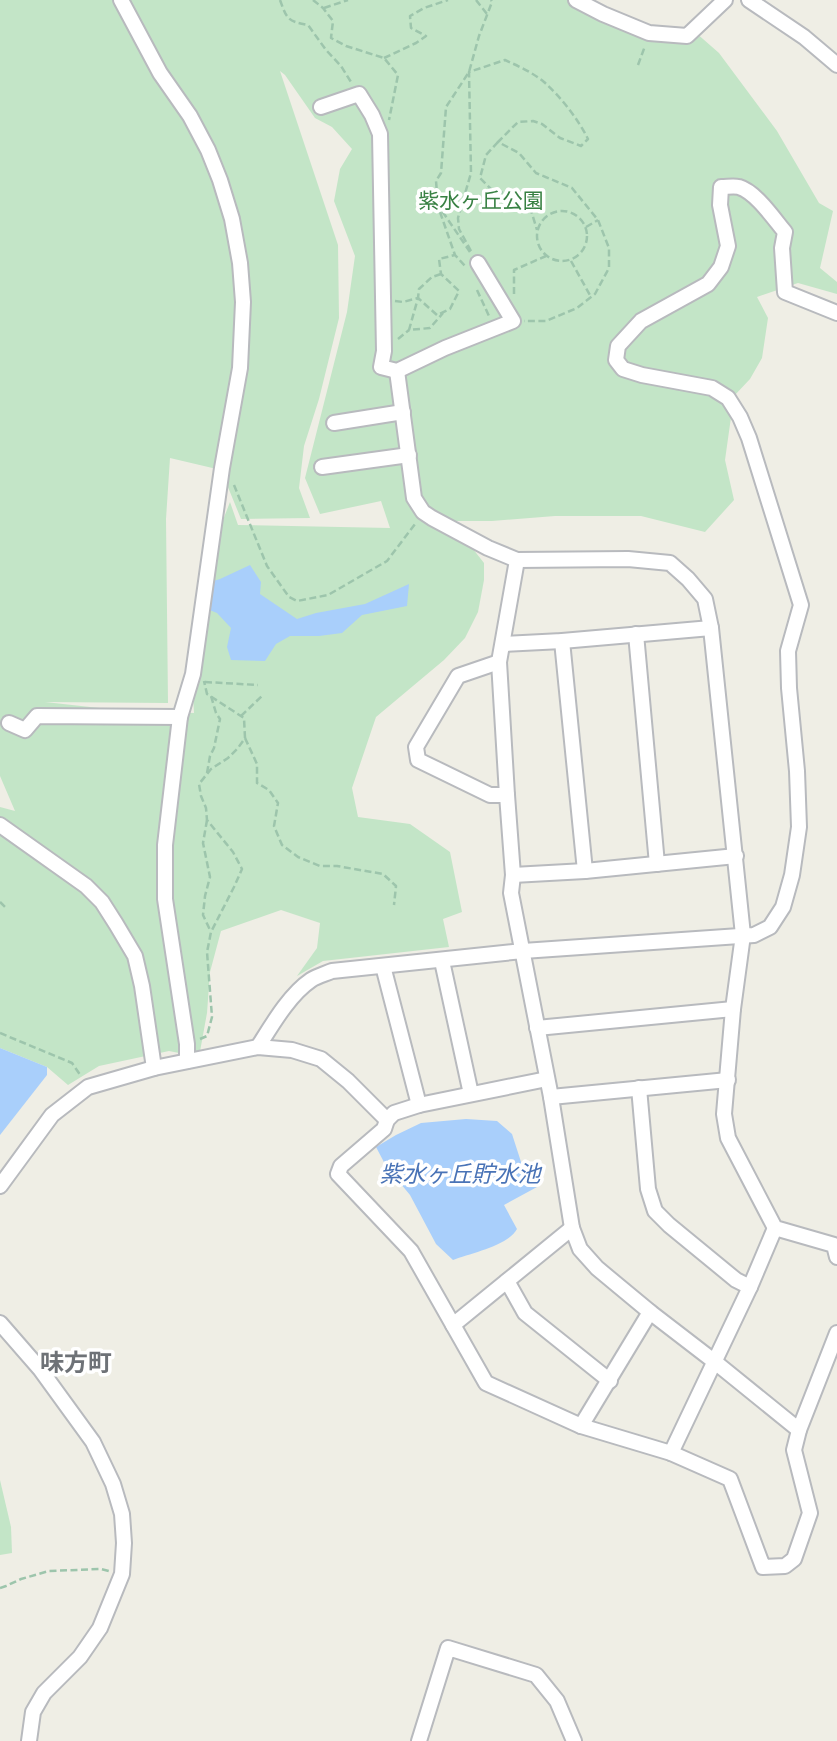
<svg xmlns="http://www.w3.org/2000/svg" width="837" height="1741" font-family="Inter,'Noto Sans JP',sans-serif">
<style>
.green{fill:#c3e5c7;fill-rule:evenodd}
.water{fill:#a9cffb}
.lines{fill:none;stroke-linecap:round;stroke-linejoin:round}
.minor-casing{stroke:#b8babe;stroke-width:18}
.path{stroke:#9dc5ac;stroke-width:2.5;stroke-dasharray:7 3.5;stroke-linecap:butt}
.minor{stroke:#fff;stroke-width:14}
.labels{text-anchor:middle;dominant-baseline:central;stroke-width:7;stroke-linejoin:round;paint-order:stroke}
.park-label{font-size:21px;fill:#388143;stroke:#fff}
.water-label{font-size:23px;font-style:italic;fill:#4973b6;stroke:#fff}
.quarter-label{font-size:24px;font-weight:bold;fill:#6e7277;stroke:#fff}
</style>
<rect width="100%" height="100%" fill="#efeee5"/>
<!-- green -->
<g class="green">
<path d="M0 0H576L664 39 695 32 719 53 777 131 819 203 833 211 820 268 837 282V294L798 283 757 297 768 318 762 358 750 379 734 396 725 460 734 500 705 532 641 516H555L492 521H451L484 563V580L478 612 465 638 444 660 376 717 352 788 358 817 410 824 450 852 462 912 443 919 449 947 323 961 297 976 317 948 320 923 281 910 221 931 210 972 207 1013 199 1057 169 1051 99 1066 68 1085 47 1067 0 1048V807L15 811 0 776ZM280 71 285 75 315 118 332 127 352 149 340 169 334 201 355 256 347 312 305 478 320 514 381 501 390 528 238 525 230 502 204 569 193 695 194 713 117 710 45 702 168 703 166 519 170 458 221 470 241 519 310 518 299 488 304 446 319 399 339 318 338 245Z"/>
<polygon points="0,1480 11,1527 12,1553 0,1555"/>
</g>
<!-- water -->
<g class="water">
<polygon points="250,565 261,582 260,594 297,619 316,613 365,604 409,584 407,606 362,615 342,633 319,636 290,636 276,644 265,661 231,660 227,647 231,628 217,613 207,609 210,582 220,579"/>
<polygon points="0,1048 47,1067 47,1075 0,1135"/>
<path d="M466 1119 497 1121 512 1134 522 1165 537 1187 504 1205 517 1229C508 1246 471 1253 453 1260L436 1244 410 1195 386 1166 376 1147 396 1135 421 1123Z"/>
</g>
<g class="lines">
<!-- minor casing -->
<g class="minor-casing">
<g id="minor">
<polyline points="121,0 160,73 190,116 208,150 220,180 232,219 240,263 243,302 240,368 222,468 193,674 180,717 165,845 165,899 187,1044 187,1061"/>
<polyline points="576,0 603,14 649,33 687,36 725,0"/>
<polyline points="749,0 804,37 837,65"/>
<polyline points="321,107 359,94 372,115 380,134 384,351 381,367 397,371 445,348 513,321 478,263"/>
<polyline points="397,371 414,498 423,512 432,518 488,548 517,560 628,559 670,563 688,579 705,599 711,628 743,935 733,1009 724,1114 728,1138 775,1228 834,1245 837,1257"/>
<polyline points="334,423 403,412"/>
<polyline points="322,467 409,455"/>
<polyline points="517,560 499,662 507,795 513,875 511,893 551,1097 572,1228 580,1249 597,1268 650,1312 715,1362 799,1430"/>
<polyline points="636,634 657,864"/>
<polyline points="562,641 585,871"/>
<polyline points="503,644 562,641 711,628"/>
<polyline points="499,662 458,676 416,747 418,760 490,795 507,795"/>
<polyline points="9,723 25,730 37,716 180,717"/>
<polyline points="0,825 86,886 102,902 116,924 135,956 142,986 154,1068"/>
<polyline points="513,875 585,871 736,856"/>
<polyline points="442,961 471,1094"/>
<polyline points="383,966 419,1105"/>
<polyline points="537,1028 733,1009"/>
<path d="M258 1047C272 1025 289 995 311 980 317 976 325 974 332 971L523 951 754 935 770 927 783 907 792 875 799 827 797 771 789 688 788 651 801 605 749 438 740 417 728 398 712 388 642 375 623 369 616 360 618 346 641 321 708 284 721 267 728 246 720 205 721 187C727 187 734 186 739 187 756 192 774 219 785 232L782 248 785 292 837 313"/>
<polyline points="547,1079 419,1105 394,1113 387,1120 384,1129 341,1166 338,1174 411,1251 486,1383 581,1426 671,1453 730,1479 763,1567 785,1566 794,1559 810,1513 794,1450 799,1430 837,1333"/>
<polyline points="639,1088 648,1189 655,1211 669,1225 736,1280 750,1287"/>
<polyline points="551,1097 728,1080"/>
<polyline points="0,1186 52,1115 88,1087 154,1068 258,1047 292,1050 321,1059 348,1081 387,1120"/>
<polyline points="507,1281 525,1313 610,1381"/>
<polyline points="0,1323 40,1369 93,1442 113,1484 122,1514 124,1543 122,1574 100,1628 80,1657 44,1693 33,1712 29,1741"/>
<polyline points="453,1325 572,1228"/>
<polyline points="581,1426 650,1312"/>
<polyline points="671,1453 750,1287 775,1228"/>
<polyline points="419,1741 448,1648 536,1675 557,1701 574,1741"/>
</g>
</g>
<!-- path -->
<g class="path">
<path d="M280 0C287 19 287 21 308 25L326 50 341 66 351 82"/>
<polyline points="313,0 323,8 333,21 331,38 346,46 384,58 398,75 389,120"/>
<polyline points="476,0 487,14"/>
<polyline points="324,8 348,0"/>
<polyline points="384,58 416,43 426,36 411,28 410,16 424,8 448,0"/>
<polyline points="638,65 645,46"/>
<polyline points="498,142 486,155 480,178 494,192 523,194 530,207 537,230"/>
<circle cx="562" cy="236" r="25"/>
<polyline points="440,212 455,255"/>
<polyline points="586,227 598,220"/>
<path d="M471 251 459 229 458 218 471 173 469 72 505 60C518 66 532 72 544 82 561 97 578 119 588 139L581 146 560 138 542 124 533 121 518 122 498 142 519 153 536 173 572 188 598 220 609 248V268L595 294 577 308 546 321H524"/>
<polyline points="470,252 438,205 436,181 441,173 446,107 469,72 479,36 492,2 491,0"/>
<polyline points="571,261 591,297"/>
<polyline points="441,274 432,277 419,289 418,298 409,330 430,328 443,313"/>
<polyline points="477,290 489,316"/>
<polyline points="514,294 514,270 546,256"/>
<polyline points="395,301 403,302 418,298 437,315 450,309 459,291 441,274 439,259 455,255 465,266"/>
<polyline points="398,339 409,330"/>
<polyline points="234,485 267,566 289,597 297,601 328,595 387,561 415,524"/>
<polyline points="205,682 258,685"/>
<polyline points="241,716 262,696"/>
<polyline points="245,738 257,764 257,783 269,790 278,803 274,826 282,845 298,857 320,866 337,866 383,874 396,886 394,905"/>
<polyline points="207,773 210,756 214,748 220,719 216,713 211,696"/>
<polyline points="207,820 203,843 210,877 205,896 203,915 211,932"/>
<polyline points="0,902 6,908"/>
<polyline points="0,1033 72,1063 81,1076"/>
<polyline points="200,1039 207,1036 212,1017 207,952 211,932 234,887 242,869 233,852 207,820 206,808 201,796 199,784 211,769 228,758 238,748 245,738 244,718 207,694 204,681"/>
<polyline points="0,1588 6,1586 21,1579 49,1571 101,1569 109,1571"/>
</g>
<!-- minor -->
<use href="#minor" class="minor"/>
</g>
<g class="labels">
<!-- park labels -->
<g class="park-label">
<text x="481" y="200">紫水ヶ丘公園</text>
</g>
<!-- water labels -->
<g class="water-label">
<text x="460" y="1174">紫水ヶ丘貯水池</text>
</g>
<!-- quarter labels -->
<g class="quarter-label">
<text x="76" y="1362">味方町</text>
</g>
</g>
</svg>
